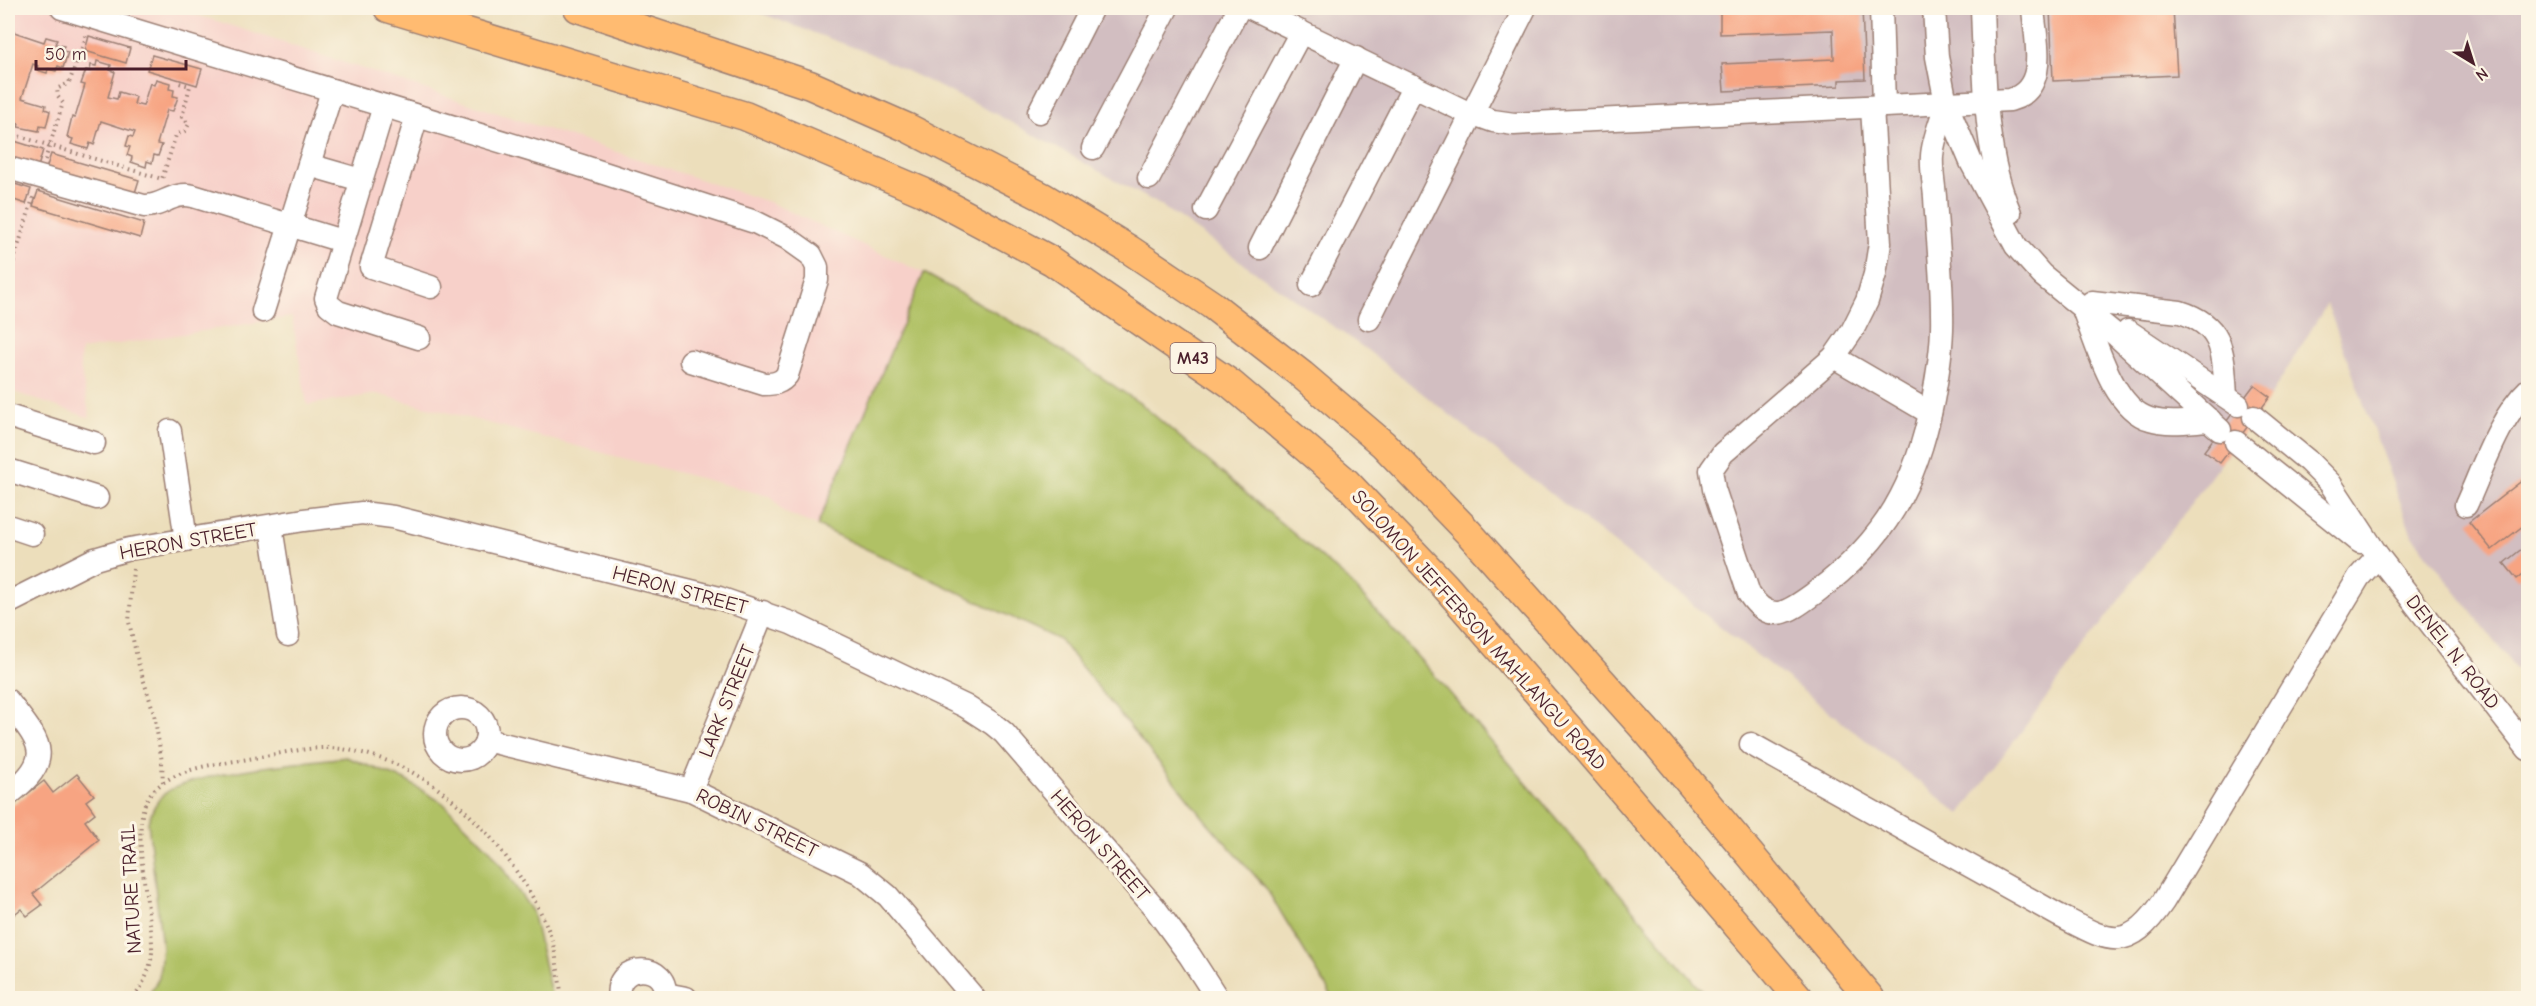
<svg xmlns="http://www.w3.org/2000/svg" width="2536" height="1006" font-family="'Comic Neue',sans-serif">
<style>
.built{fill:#f7d0c9}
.industrial{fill:#d2bec1}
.green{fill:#b0c165;stroke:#7d7048;stroke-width:1.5}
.building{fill:#f7a482}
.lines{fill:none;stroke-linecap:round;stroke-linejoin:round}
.minor-casing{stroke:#9b7e73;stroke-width:25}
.major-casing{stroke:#9b7e73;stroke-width:31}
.path{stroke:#9b7e73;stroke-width:4;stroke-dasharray:1.5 4.5;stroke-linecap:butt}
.minor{stroke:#fff;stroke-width:22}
.major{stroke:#ffbb71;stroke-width:28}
.labels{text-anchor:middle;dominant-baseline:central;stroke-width:6;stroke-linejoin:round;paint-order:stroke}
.shield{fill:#fcf5e5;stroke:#7f5f63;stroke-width:1.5}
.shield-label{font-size:18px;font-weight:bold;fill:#4a1f2b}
.street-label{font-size:20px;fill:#4a1f2b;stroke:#fcf5e5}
</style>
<rect width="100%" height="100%" fill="#fcf5e5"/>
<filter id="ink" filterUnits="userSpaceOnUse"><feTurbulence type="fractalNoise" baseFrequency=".0167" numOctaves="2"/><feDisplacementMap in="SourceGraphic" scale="12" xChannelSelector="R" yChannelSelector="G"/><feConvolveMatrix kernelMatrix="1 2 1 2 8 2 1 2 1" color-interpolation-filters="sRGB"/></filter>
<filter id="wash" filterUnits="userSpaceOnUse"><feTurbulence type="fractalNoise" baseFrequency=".008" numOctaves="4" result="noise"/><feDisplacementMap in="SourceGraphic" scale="24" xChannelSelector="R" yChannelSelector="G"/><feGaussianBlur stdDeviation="1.35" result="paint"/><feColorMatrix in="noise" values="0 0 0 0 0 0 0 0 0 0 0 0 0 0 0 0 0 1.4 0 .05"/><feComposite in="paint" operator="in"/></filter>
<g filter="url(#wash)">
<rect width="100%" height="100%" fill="#ecdebb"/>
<!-- built -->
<polygon class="built" points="8,8 170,8 217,21 769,202 924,273 817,526 783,512 772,497 377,394 307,405 292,317 81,350 80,365 90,418 8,390"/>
<!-- industrial -->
<polygon class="industrial" points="746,8 2528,8 2528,684 2412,535 2327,304 2270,397 1960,814 1367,350 1160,205 994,113 869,53"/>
<!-- green -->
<g class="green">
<polygon points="924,273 1053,345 1141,404 1347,579 1444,686 1708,998 1333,998 1266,888 1207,822 1060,640 817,526"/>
<path d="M346 757 405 780 443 803 491 851 532 911 552 998H147L159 978 162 948 148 822C152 811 155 802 164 794 190 772 307 762 346 757Z"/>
</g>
<g id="blocks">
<!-- building -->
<g class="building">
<polygon points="1720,8 1862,8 1865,79 1839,80 1839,86 1724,91 1722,64 1834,59 1833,30 1720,34"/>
<polygon points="2050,8 2173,8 2177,75 2053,81"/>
<polygon points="8,25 12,26 11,31 44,42 46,37 57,40 55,44 64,46 62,51 68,52 63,68 58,66 56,71 48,69 47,73 37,70 38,66 33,64 22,98 46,105 45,109 50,111 46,127 40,126 39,131 18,127 19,124 8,120"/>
<polygon points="89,36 130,48 126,63 85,51"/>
<polygon points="152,55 202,69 197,85 147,70"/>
<polygon points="97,61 111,65 110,70 115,72 108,97 117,99 119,92 136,97 134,104 143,106 150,83 154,85 156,79 170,83 169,89 174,90 173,96 178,97 173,111 167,110 157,144 162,145 158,156 154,155 152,163 147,161 146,167 131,162 132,157 127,155 130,147 126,146 129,136 133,137 135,132 101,121 94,145 90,143 88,149 71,144 73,139 67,137 72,117 75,118 85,85 81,84 86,70 90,71 91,65 96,66"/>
<polygon points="8,139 43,150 38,167 8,158"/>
<polygon points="51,154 139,180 134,196 46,169"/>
<polygon points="8,182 31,189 26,204 8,198"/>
<polygon points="38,191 144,223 140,238 33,206"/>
<polygon points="2254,385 2270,397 2220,463 2204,451"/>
<polygon points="2528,476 2528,522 2492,550 2469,522"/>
<polygon points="2528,544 2528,570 2517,579 2504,563"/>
<polygon points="77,774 94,795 86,801 95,813 85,821 99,840 33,894 42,905 27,916 21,909 8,919 8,809 44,781 53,793"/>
</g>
</g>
</g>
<g filter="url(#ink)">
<use href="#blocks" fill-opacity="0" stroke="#9b7e73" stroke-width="1.5"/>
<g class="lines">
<!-- minor casing -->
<g class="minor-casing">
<g id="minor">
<path d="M62 8 579 165 755 222 787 238 811 255 817 267V280L787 375C781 383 774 384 764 384L691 361"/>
<path d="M1251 8 1462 110 1493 121 1514 124 2010 100C2050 89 2035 39 2033 8"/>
<polyline points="1881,8 1884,105"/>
<polyline points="1934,8 1937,57 1946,103 1971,162 2016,246 2042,275 2117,336 2220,430"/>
<path d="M1982 8C1985 76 1983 150 2010 213"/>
<polyline points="384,106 326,298 329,305 338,312 419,338"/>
<path d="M1872 107 1880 243 1875 274 1867 301 1852 331 1834 357 1723 453 1711 470 1714 489 1749 594C1771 627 1790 611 1816 592 1886 540 1916 485 1933 400 1938 372 1943 343 1942 314 1942 275 1937 236 1935 197 1934 184 1931 169 1932 156 1933 139 1942 120 1946 103"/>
<polyline points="1039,112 1092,8"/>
<polyline points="417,116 371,267 431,287"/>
<polyline points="1093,148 1167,8"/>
<polyline points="309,165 361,180"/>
<path d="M8 168 144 206C162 207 173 191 193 196L342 241"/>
<polyline points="1149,178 1239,8"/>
<polyline points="1206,210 1301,32"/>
<polyline points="1260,248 1356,58"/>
<polyline points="1311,285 1414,86"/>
<path d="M2092 302 2180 312C2226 326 2223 356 2226 396"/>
<path d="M2083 309C2096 342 2113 409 2150 419 2169 425 2191 421 2210 420"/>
<polyline points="263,311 332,91"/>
<polyline points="1369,319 1525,8"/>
<polyline points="2128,331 2238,405"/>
<polyline points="1834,357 1930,413"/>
<polyline points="8,416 94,443"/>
<polyline points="2254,417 2308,461 2330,483 2378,556 2528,749"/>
<polyline points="170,431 186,540"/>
<polyline points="2236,442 2360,542"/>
<polyline points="8,470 97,498"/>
<path d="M2466 505C2482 470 2500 416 2528 390"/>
<polyline points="8,526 32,534"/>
<polyline points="271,527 288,635"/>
<polyline points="8,603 95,559 129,549 304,520 362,513 393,517 719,598 791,623 965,706 993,724 1004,733 1154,907 1190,956 1217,998"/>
<path d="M8 701C40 743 57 757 8 795"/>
<circle cx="461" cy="734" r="26"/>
<polyline points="486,740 691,790 860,873 888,896 974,998"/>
<path d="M1751 744 2058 915C2107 940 2126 956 2163 902L2359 577 2378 556"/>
<polyline points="691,790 763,612"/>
<polyline points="665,994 686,998"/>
<path d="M619 998C613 960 672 962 664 998"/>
</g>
</g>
<!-- major casing -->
<g class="major-casing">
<g id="major">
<polyline points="388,8 745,116 923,192 1052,261 1231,384 1346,482 1445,586 1603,768 1799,998"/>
<polyline points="578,8 810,85 908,128 1043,197 1130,250 1212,305 1302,375 1383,444 1469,533 1649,734 1870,998"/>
</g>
</g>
<!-- path -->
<g class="path">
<polyline points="8,133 162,179 176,135 185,131 189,124 182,117 190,86 179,83"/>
<polyline points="45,160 63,103 58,97 57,89 69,83 86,36"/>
<polyline points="8,279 34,195"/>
<polyline points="133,569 129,622 139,666 154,713 162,762 163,783"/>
<path d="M134 998C143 984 151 970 152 952 154 915 125 821 152 792 177 766 220 764 254 758 284 753 317 744 348 750 425 763 484 820 524 883 535 900 546 921 552 940 557 959 559 979 562 998"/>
</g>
<!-- minor -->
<use href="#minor" class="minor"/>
<!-- major -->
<use href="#major" class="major"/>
</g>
</g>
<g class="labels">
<!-- shield labels -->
<rect class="shield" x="1170.5" y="343" width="45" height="30" rx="4.5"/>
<g class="shield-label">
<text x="1193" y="358">M43</text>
</g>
<!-- street labels -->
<g class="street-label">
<text transform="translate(188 541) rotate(-10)">HERON STREET</text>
<text transform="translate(680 590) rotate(15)">HERON STREET</text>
<text transform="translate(1479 630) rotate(48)">SOLOMON JEFFERSON MAHLANGU ROAD</text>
<text transform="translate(2453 652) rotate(52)">DENEL N. ROAD</text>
<text transform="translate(727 701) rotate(-68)">LARK STREET</text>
<text transform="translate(757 823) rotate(26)">ROBIN STREET</text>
<text transform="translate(1100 845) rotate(49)">HERON STREET</text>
<text transform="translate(131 889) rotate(-93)">NATURE TRAIL</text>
</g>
</g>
<!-- margin -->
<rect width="2536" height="1006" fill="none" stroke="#fcf5e5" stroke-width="30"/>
<!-- north arrow -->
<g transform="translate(2473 63) rotate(142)" stroke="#fcf5e5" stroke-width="4.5" paint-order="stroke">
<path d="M0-4.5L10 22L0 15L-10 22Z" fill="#4a1f2b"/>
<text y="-9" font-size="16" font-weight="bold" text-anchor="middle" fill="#4a1f2b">N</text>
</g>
<!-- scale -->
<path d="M36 60v9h150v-9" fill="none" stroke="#4a1f2b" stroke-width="3"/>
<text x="45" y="60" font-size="18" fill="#4a1f2b" stroke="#fcf5e5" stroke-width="4.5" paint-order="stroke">50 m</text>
</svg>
